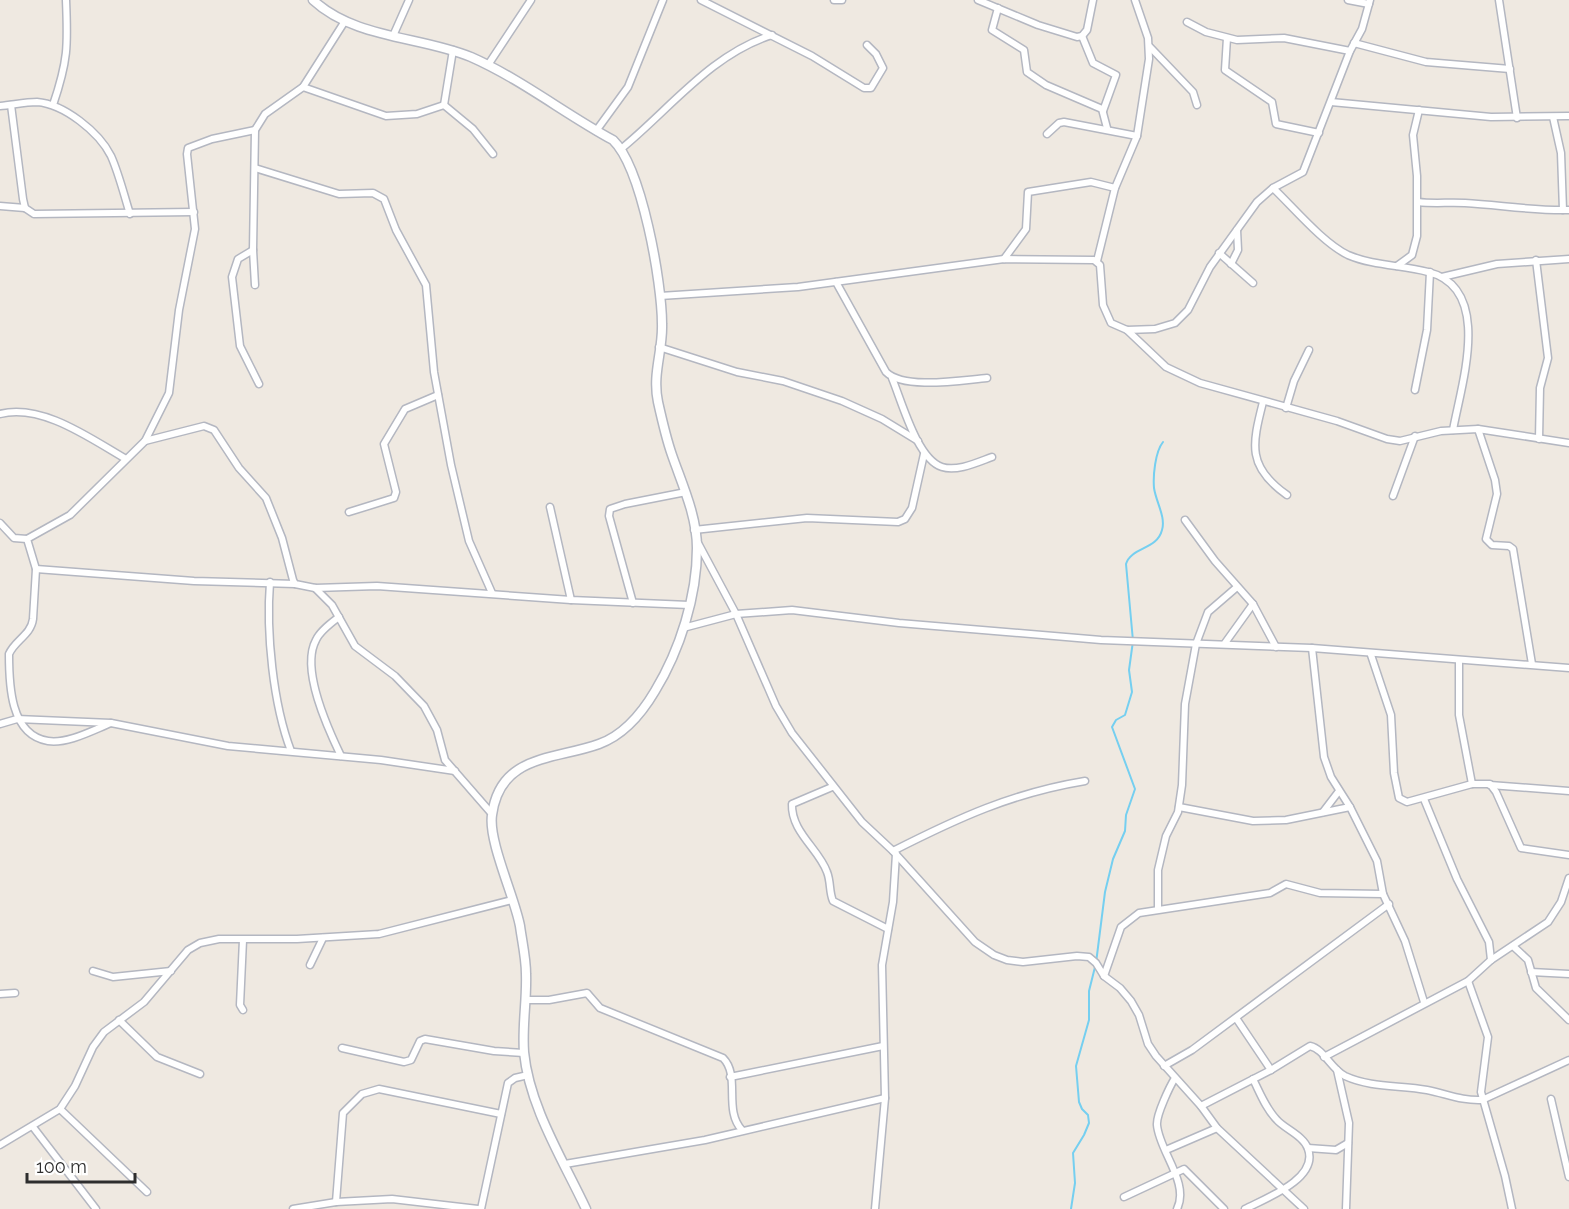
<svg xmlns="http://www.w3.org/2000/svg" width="1569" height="1209" font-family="Raleway,sans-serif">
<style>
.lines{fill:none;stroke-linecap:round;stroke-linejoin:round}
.stream{stroke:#75cff0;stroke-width:2}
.minor-casing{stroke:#b4b7c1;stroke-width:9}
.tertiary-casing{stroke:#b4b7c1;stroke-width:11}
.minor{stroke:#fff;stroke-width:6}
.tertiary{stroke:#fff;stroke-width:8}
</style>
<rect width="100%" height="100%" fill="#efe9e1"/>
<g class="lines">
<!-- stream -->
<path class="stream" d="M1071 1209 1075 1183 1073 1153 1084 1135 1089 1123 1088 1115 1082 1109 1079 1102 1076 1066 1089 1020V991L1096 963 1105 892 1113 859 1125 831 1126 815 1135 789 1112 727 1116 720 1125 715 1132 692 1129 670 1133 641 1126 564C1131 547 1157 550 1162 530 1166 517 1156 502 1154 488 1153 476 1155 452 1163 442"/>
<!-- minor casing -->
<g class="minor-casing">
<g id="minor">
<polyline points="701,0 812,56 864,88 871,88 883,68 876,54 867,45"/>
<polyline points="834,0 842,0"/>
<polyline points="978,0 1038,25 1077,37 1082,36 1087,30 1093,0"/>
<polyline points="1348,0 1369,4"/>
<polyline points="1499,0 1517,118"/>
<polyline points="998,8 992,30 1024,50 1027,72 1046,85 1102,109 1107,128"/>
<polyline points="1187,22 1206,32 1237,40 1284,38 1350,51"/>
<polyline points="393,36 409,0"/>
<polyline points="1082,36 1093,63 1116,75 1103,111"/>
<polyline points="1227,38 1225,70 1272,102 1276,124 1319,133"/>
<polyline points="1354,43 1426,62 1510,69"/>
<polyline points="1150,47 1193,92 1197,105"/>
<polyline points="488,65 531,0"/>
<polyline points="303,87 386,116 417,114 444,105 473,129 493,154"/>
<polyline points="1331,102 1491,117 1569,116"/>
<polyline points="11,105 23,199 25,208 34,214 194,212"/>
<path d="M53 105C68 61 68 46 66 0"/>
<polyline points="444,105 453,50"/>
<path d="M0 106C12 105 25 102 37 102 64 104 99 132 111 156 119 174 124 195 130 214"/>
<polyline points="1553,117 1561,153 1563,210"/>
<polyline points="596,131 628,87 663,0"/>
<polyline points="1047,134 1059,123 1064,122 1137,136"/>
<path d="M621 149C669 110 711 54 772 35"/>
<polyline points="255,168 339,194 373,193 384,199 396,230 426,285 434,372 451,465 469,541 492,593"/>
<path d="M1273 188C1294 208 1323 243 1348 255 1374 266 1402 265 1428 272 1494 288 1461 385 1453 430"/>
<path d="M1418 202C1434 204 1449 202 1465 203 1500 205 1534 211 1569 210"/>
<polyline points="0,206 25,208"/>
<polyline points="253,250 238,259 232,277 240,346 259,384"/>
<polyline points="1219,253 1253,283"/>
<polyline points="1004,259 1026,229 1028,192 1091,182 1115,188"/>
<polyline points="1536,260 1548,358 1540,388 1539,439"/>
<polyline points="1097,261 1115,188 1137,136 1149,59 1148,38 1135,0"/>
<polyline points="1231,264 1238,250 1237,230"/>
<polyline points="1397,266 1412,255 1417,236 1417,176 1413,135 1419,110"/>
<polyline points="1442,277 1497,264 1569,259"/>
<path d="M836 282 886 372C904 390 962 380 987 378"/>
<polyline points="255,285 253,250 255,130 265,114 303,87 345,21"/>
<polyline points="660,296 798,287 1004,259 1094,260 1100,265 1103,305 1111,323 1127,330 1155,329 1175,323 1188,310 1210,267 1257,202 1273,188 1303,172 1350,51 1362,29 1370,0"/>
<polyline points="1127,330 1166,367 1200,383 1337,421 1387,439 1400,441 1441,431 1478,429 1569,443"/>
<polyline points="659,347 737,372 783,381 842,401 882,419 918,441"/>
<path d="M892 378C902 402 917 459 942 467 957 472 978 462 992 457"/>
<polyline points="1415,390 1427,330 1430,272"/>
<path d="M1263 402C1252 445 1247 467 1287 495"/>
<polyline points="1286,408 1294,381 1309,350"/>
<path d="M0 414C42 403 91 439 126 459"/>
<polyline points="1478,429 1495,480 1497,494 1486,539 1492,545 1509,546 1513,549 1532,664"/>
<polyline points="145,441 204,426 214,430 239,468 266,498 282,538 293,580 295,584 315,588 377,586 571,600 689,605"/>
<polyline points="1393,496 1415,436"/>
<polyline points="550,507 571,600"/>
<polyline points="349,512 394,498 396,492 384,444 405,409 438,395"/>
<polyline points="1185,520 1215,561 1253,604 1276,647"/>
<polyline points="0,523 14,538 27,539"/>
<polyline points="694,530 807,518 898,522 905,519 912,508 924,454"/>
<polyline points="698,543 736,614 776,706 792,733 862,822 893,851 975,942 994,955 1007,960 1023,962 1077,956 1089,957 1096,963 1104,976 1120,988 1131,1001 1139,1015 1148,1044 1156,1056 1201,1106 1217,1128 1304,1209"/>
<polyline points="36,569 194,581 295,584"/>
<path d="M270 582C266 632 273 704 291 751"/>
<polyline points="315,588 332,605 355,646 395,676 424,706 437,730 445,760 492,814"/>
<polyline points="633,603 609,516 610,509 625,504 686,492"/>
<path d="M339 617C331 623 320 631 316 640 300 669 328 729 341 756"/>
<polyline points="683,628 736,614 792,610 899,623 1101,640 1312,648 1569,668"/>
<polyline points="1225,643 1253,604"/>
<polyline points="1312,648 1324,757 1331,777 1350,807 1377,861 1383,894"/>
<polyline points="1371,655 1391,715 1394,773 1399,798 1407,802 1472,784 1490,784 1496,792 1521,848 1569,855"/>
<polyline points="1459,660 1459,715 1472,784"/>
<path d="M111 723C93 730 68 744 48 741 10 735 9 684 9 654 15 640 31 635 33 619L36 569 27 539 70 515 145 441 169 393 179 310 195 229 187 154 188 148 212 139 255 130"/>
<polyline points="0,724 17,719 111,723 228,746 381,760 455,771"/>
<polyline points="1490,785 1569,791"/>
<path d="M832 787 792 804C791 832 819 849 827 872 831 882 829 892 833 901L888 929"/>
<polyline points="1424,799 1457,879 1489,942 1491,960"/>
<polyline points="1179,807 1253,821 1286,820 1350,807"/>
<polyline points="1323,812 1339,791"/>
<path d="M893 851C958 818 1012 793 1085 781"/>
<polyline points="1158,908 1158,870 1166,836 1178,812 1182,785 1185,704 1196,644 1208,612 1237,587"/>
<polyline points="1513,946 1528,960 1536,988 1569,1020"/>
<polyline points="310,965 323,938"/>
<polyline points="93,971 113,977 171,971"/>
<polyline points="1531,972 1569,974"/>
<polyline points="1104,976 1121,927 1139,913 1270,893 1286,884 1320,893 1383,894 1405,941 1424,1002"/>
<polyline points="1468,981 1488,1037 1481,1092 1505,1176 1512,1209"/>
<polyline points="0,994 15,993"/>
<path d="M526 1000H549L587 993 600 1008 723 1058C741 1076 723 1110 742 1130"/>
<polyline points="243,1010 240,1005 243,940"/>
<polyline points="1236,1018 1271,1070"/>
<polyline points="119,1020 157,1057 200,1074"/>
<polyline points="342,1048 404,1062 411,1060 420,1041 425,1039 494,1051 524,1053"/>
<polyline points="1324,1057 1468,981 1491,960 1548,922 1561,902 1569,878"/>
<polyline points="1164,1066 1192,1050 1389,904"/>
<polyline points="1337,1070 1349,1123 1346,1209"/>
<polyline points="730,1077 883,1046"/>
<path d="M1175 1078C1170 1086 1156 1115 1157 1125 1159 1151 1190 1183 1177 1209"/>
<polyline points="1551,1099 1569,1177"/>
<path d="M1201 1106 1271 1070 1310 1046C1324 1049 1331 1069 1345 1076 1371 1088 1400 1085 1427 1090 1447 1094 1462 1101 1482 1100L1569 1060"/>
<polyline points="60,1109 147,1192"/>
<polyline points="33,1127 96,1209"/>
<polyline points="0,1145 60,1109 75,1086 93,1047 104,1032 144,1002 188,950 200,943 219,939 297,939 379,934 512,900"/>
<polyline points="1308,1148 1336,1150 1348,1143"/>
<polyline points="1166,1150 1217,1128"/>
<polyline points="565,1164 705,1140 885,1098"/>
<polyline points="1124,1197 1184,1169 1224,1209"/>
<polyline points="336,1202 343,1113 362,1094 379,1089 501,1114"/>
<polyline points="293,1209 336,1202 392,1199 478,1209"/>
<polyline points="481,1209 508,1083 515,1078 528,1075"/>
<polyline points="875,1209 885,1098 882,965 893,902 896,854"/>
<path d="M1245 1209C1264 1199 1319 1179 1308 1149 1304 1136 1285 1129 1277 1120 1266 1109 1260 1093 1253 1079"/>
</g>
</g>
<!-- tertiary casing -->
<g class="tertiary-casing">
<path id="tertiary" d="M313 0C355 39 420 36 471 57 521 79 565 114 613 140 642 168 662 283 662 324 663 351 652 374 658 402 662 420 666 438 672 455 682 484 697 516 697 548 697 596 680 650 655 691 642 713 624 735 599 744 555 760 500 754 492 815 488 841 515 898 520 926 522 941 526 958 526 974 527 1000 522 1026 524 1052 529 1106 563 1160 586 1209"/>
</g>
<!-- minor -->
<use href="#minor" class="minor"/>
<!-- tertiary -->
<use href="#tertiary" class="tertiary"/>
</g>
<!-- scale -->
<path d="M27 1173v9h108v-9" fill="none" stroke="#2e2e2e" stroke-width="3"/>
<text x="36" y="1173" font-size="18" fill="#2e2e2e" stroke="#ffffff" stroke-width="4.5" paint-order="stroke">100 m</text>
</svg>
